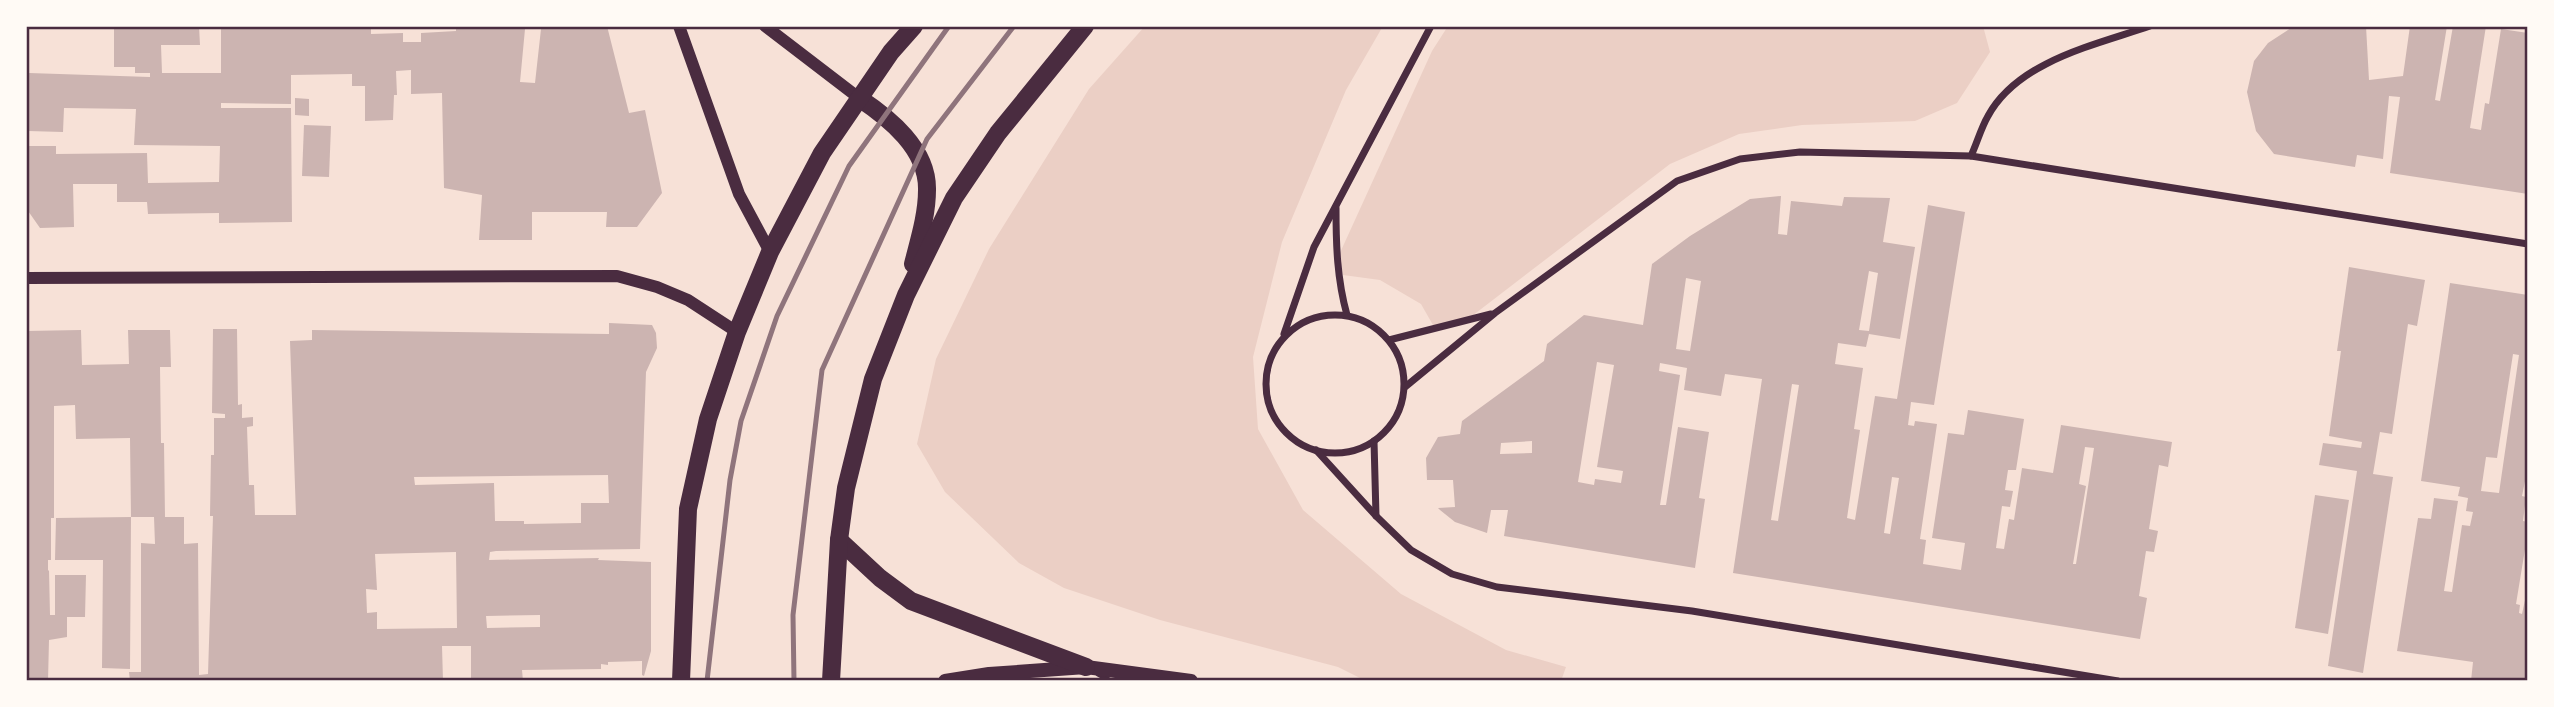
<svg xmlns="http://www.w3.org/2000/svg" width="2554" height="707" font-family="'Exo 2',sans-serif">
<style>
.green{fill:#ebcfc5}
.building{fill:#ccb4b1;fill-rule:evenodd}
.lines{fill:none;stroke-linecap:round;stroke-linejoin:round}
.service{stroke:#4a2c40;stroke-width:5}
.minor{stroke:#4a2c40;stroke-width:7}
.tertiary{stroke:#4a2c40;stroke-width:12}
.secondary{stroke:#4a2c40;stroke-width:14}
.primary{stroke:#4a2c40;stroke-width:18}
.rail{stroke:#8f747c;stroke-width:5}
.neatline{fill:none;stroke:#4a2c40;stroke-width:2.5}
</style>
<rect width="100%" height="100%" fill="#f7e1d7"/>
<!-- green -->
<g class="green">
<polygon points="1145,26 1383,26 1346,90 1282,242 1253,357 1258,429 1303,510 1401,594 1506,650 1566,667 1561,681 1366,681 1338,667 1160,620 1064,588 1019,563 945,492 917,444 936,359 989,249 1089,89"/>
<polygon points="1448,26 1983,26 1990,52 1957,103 1915,121 1802,125 1739,134 1670,164 1459,326 1433,325 1421,304 1380,280 1343,275 1339,255 1432,51"/>
</g>
<!-- building -->
<g class="building">
<path d="M114 26H199L200 45H161L162 73H221V26H371V34L403 33V42H421V33L456 31V26H607L629 113 645 110 662 193 637 227H606L607 212H532V240H479L482 195 444 188 442 93 411 94V70L396 71 397 95H394L393 120 365 121V86H352V74L291 75V104L221 103V108H291L292 222 219 223V213L148 214 147 202H117V184H73L74 227 40 228 26 208 27 146H56V154L147 153 148 183 219 182 220 146 134 145 136 109 64 108 63 132 28 131 29 73 150 77V73H135V67H114ZM525 29H541L535 83 520 82Z"/>
<polygon points="2294,26 2366,26 2369,80 2403,76 2410,26 2447,26 2435,100 2440,101 2453,26 2486,26 2470,128 2481,130 2485,103 2489,104 2501,29 2528,33 2528,194 2390,173 2400,97 2389,96 2383,159 2357,155 2355,167 2274,154 2256,131 2247,92 2254,61 2268,43"/>
<polygon points="295,98 309,99 309,116 295,115"/>
<polygon points="304,125 331,126 329,177 302,176"/>
<path d="M1781 196 1778 234 1787 235 1791 201 1842 206 1844 197 1890 198 1883 242 1915 247 1900 339 1869 334 1866 347 1838 343 1835 364 1863 368 1854 429 1860 430 1847 518 1855 520 1875 396 1897 399 1928 205 1965 212 1934 405 1911 402 1908 425 1914 426 1915 421 1937 424 1920 539 1926 540 1923 564 1961 570 1965 543 1932 538 1948 433 1964 435 1968 410 2024 419 2016 470H2008L2005 490 2013 491 2010 507 2002 506 1996 548 2004 549 2009 519 2014 520 2022 468 2053 473 2061 425 2172 442 2168 467 2159 465 2149 529 2158 531 2154 552 2146 551 2139 596 2147 598 2140 639 1733 573 1762 379 1725 374 1721 396 1684 390 1687 368 1660 363 1659 371 1680 375 1660 505H1666L1678 427 1709 432 1699 498 1705 499 1695 568 1504 536 1508 510H1491L1487 533 1455 522 1440 510 1438 508 1455 507 1453 480H1427L1426 458 1438 437 1460 434 1462 421 1544 361 1547 344 1584 315 1643 325 1652 264 1690 236 1750 199ZM1869 271 1878 273 1869 331 1859 330ZM1686 278 1701 281 1690 351 1676 349ZM1597 362 1614 365 1597 467 1623 471 1621 483 1595 479 1594 485 1578 482ZM1792 384 1799 385 1778 521 1771 520ZM1532 441V453L1500 454 1501 443ZM2085 447 2094 448 2076 564H2073L2086 486 2079 484ZM1892 477 1899 478 1890 534 1884 533Z"/>
<polygon points="2349,267 2425,280 2417,326 2408,324 2392,434 2380,432 2373,474 2393,477 2363,673 2328,666 2357,471 2319,465 2323,443 2361,448 2362,442 2329,436 2341,351 2337,351"/>
<path d="M2450 283 2528 295V466L2522 496 2526 497 2523 521 2528 522V531L2516 604 2520 605 2519 613 2522 614 2528 586V681H2471L2473 662 2397 651 2418 518 2431 519 2434 498 2458 501 2444 591 2452 592 2462 525 2470 526 2473 512 2466 511 2468 498 2458 496 2460 487 2421 481ZM2513 354 2519 355 2499 493 2481 491 2486 457 2497 458Z"/>
<path d="M609 323 652 325 656 333 657 348 646 372 640 549 496 551 490 552 489 560 599 558 598 560 651 562V651L644 676 642 675V661L608 662V665L601 664V669L522 670 523 681H471V646H442L443 681H130L129 672H141V543L155 544 154 517H131L130 438 76 439 75 405 54 406V518H51V560H48V571L49 570 50 615H55V575H86L85 617H67V637L49 640 48 681 26 680V331L81 330 82 365 129 364 128 330H170L171 367H160L161 443H164L165 517H184V544L198 543 199 675 208 674 213 516H210L211 455H214V418H225V414L212 413 213 329H237L238 405 242 404V418L253 417V426L247 427 249 485H254L255 515H296L290 341 312 340V330L609 334ZM608 475 609 503H581V523L524 524V521H495L494 483 415 485 414 477ZM456 552 457 628 377 629V612L367 613 366 589 377 590 375 554ZM540 615V627L487 628 486 616Z"/>
<polygon points="2315,495 2349,500 2328,634 2295,628"/>
<polygon points="131,517 130,669 102,668 103,560 55,560 56,518"/>
</g>
<g class="lines">
<!-- service -->
<polyline class="service" points="1098,674 1111,681"/>
<!-- minor -->
<g class="minor">
<polyline points="1971,156 2528,244"/>
<path d="M1336 208C1336 245 1337 279 1347 315"/>
<circle cx="1335" cy="384" r="69"/>
<polyline points="1284,334 1314,247 1431,26"/>
<polyline points="1389,340 1491,314"/>
<path d="M1405 387 1495 313 1677 181 1740 159 1800 152 1971 156C1977 143 1981 128 1988 116 2018 61 2095 45 2150 26"/>
<polyline points="1374,441 1376,516"/>
<polyline points="1316,450 1376,516 1411,550 1452,574 1497,587 1692,611 2118,681"/>
</g>
<!-- tertiary -->
<g class="tertiary">
<polyline points="679,26 739,194 770,252"/>
<polyline points="765,26 859,98"/>
<polyline points="26,278 617,276 657,287 688,300 737,332"/>
</g>
<!-- secondary -->
<polyline class="secondary" points="945,681 989,674 1086,667 1191,681"/>
<!-- primary -->
<g class="primary">
<path d="M859 98C889 118 928 149 927 190 927 215 919 240 913 264"/>
<polyline points="839,540 880,578 911,601 1086,667"/>
<polyline points="681,681 688,509 708,419 737,332 770,252 822,153 891,52 914,26"/>
<polyline points="831,681 839,540 846,488 873,379 906,295 954,198 998,133 1085,26"/>
</g>
<!-- rail -->
<g class="rail">
<polyline points="707,681 730,480 741,421 777,316 849,166 949,26"/>
<polyline points="794,681 793,615 822,370 927,139 1014,26"/>
</g>
</g>
<!-- border -->
<rect width="2554" height="707" fill="none" stroke="#fffaf5" stroke-width="56"/>
<rect x="28" y="28" width="2498" height="651" class="neatline"/>
</svg>
